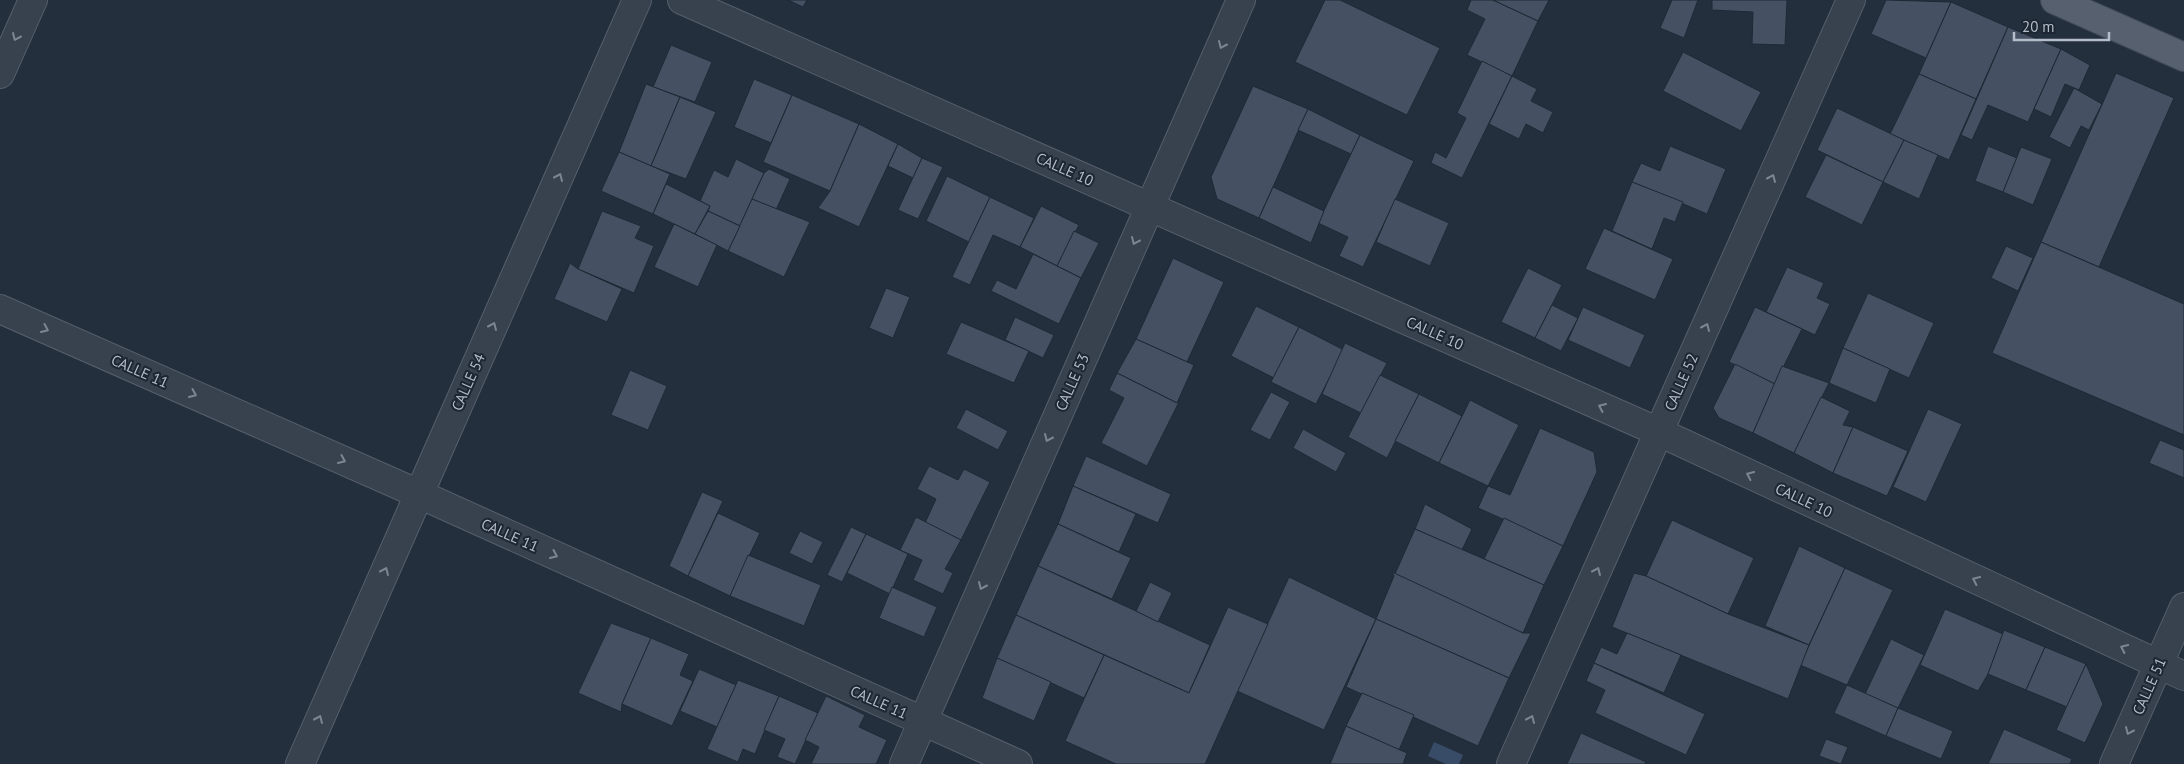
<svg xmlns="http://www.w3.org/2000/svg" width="2184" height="764" font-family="'PT Sans',sans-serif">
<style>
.water{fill:#394c67}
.building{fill:#455162;stroke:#1f2835}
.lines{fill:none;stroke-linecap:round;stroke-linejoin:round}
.minor-casing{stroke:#565f6c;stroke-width:30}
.major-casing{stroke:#414a57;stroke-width:30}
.minor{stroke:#38414e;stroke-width:28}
.major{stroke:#56606e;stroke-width:28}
.oneway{stroke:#7c8592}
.labels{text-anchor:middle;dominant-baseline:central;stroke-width:4;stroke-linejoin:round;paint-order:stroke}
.street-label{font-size:15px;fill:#b4bcc9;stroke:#1d2633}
</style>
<rect width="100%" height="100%" fill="#242f3e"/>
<!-- water -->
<polygon class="water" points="1434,742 1463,755 1459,764 1446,764 1428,756"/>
<!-- building -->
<g class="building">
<polygon points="788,0 807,0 803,7"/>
<polygon points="1325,0 1340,0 1440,48 1407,115 1295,62"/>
<polygon points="1471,0 1493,0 1538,21 1512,76 1467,55 1485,19 1467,10"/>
<polygon points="1493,0 1549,0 1538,21"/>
<polygon points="1672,0 1698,0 1684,38 1660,28"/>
<polygon points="1712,0 1787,0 1785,45 1752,44 1753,12 1712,10"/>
<polygon points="1886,0 1951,2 1926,58 1871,34"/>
<polygon points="1951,2 2008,27 1976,99 1919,74"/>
<polygon points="2008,27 2061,49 2028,122 1988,105 1972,140 1961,135"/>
<polygon points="671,45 712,62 695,102 653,87"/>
<polygon points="2061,49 2090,65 2079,90 2065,84 2051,117 2034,109"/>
<polygon points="1683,52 1761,92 1741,131 1663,91"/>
<polygon points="1482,61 1512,76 1462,178 1431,163 1435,152 1446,158 1466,118 1457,113"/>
<polygon points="2116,73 2174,98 2099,267 2041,242"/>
<polygon points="1919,74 1976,99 1949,160 1890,134"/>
<polygon points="1512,76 1537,89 1531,101 1553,112 1543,133 1526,124 1519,139 1489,124"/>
<polygon points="754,79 792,95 771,143 734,127"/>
<polygon points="646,84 680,97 651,166 619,152"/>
<polygon points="1253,86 1308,109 1259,218 1217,199 1211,177"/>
<polygon points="2074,88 2102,104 2089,130 2081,126 2070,148 2049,137"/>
<polygon points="792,95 859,124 830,191 763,162"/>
<polygon points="680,97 716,112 686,179 651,166"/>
<polygon points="1837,108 1904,140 1883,182 1817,150"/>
<polygon points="1308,109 1360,135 1351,154 1298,130"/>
<polygon points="859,124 898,144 859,227 818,208 830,191"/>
<polygon points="1360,135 1414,161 1363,267 1339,256 1348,237 1318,223"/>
<polygon points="1904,140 1938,155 1919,199 1883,182"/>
<polygon points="898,144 922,158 913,178 888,166"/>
<polygon points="1670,146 1726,169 1707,214 1632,182 1641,163 1660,171"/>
<polygon points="1988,146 2017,158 2003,192 1975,181"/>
<polygon points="2021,147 2052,159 2033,205 2003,192"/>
<polygon points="619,152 670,174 653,214 601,191"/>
<polygon points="1826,155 1883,182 1862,225 1805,197"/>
<polygon points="922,158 943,167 918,219 898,210"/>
<polygon points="736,159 764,173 740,226 708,211 710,206 700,201 714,170 728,177"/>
<polygon points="769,169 790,179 776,210 752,199 764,173"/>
<polygon points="947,176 990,197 969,242 926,221"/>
<polygon points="1632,182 1683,202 1675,222 1664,218 1652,249 1612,231"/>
<polygon points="666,184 710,206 695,234 653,214"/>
<polygon points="1273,187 1324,211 1311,243 1259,218"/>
<polygon points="990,197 1034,218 1020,247 993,235 970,285 952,277"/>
<polygon points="752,199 810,222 784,277 728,251"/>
<polygon points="1395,199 1449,223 1430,266 1376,242"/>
<polygon points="1041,206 1079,225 1057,266 1020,247"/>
<polygon points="602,211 641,226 635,238 654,246 634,293 578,269"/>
<polygon points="708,211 740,226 728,251 695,234"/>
<polygon points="674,224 717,245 698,287 654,267"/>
<polygon points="1604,228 1673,259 1655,300 1585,269"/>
<polygon points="1074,231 1099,243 1081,278 1057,266"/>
<polygon points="2041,242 2184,304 2184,435 1992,353"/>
<polygon points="2006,246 2033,258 2018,291 1991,278"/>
<polygon points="1033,254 1081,278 1059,324 991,291 997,280 1016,289"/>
<polygon points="1173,258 1224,282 1187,362 1136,339"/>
<polygon points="570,263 578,269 622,289 607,322 554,299"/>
<polygon points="1787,267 1824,283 1817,298 1830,304 1815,335 1766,312"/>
<polygon points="1528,268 1562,285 1535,338 1501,322"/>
<polygon points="886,288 910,297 893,338 869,328"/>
<polygon points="1868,293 1934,323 1909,378 1843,348"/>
<polygon points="1552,305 1578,318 1561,351 1535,338"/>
<polygon points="1256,306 1299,327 1274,378 1231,356"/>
<polygon points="1583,307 1645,335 1630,368 1568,340"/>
<polygon points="1755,307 1802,329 1775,384 1729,362"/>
<polygon points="1015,317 1054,335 1043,358 1005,340"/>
<polygon points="961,322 1029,351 1014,383 946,354"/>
<polygon points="1299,327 1344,350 1316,404 1271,382"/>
<polygon points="1136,339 1194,365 1177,403 1117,373"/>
<polygon points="1345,343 1387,363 1361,413 1322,394"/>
<polygon points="1843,348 1890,369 1876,403 1829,383"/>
<polygon points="1735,364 1775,384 1753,433 1719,418 1713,408"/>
<polygon points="1782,366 1829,383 1794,453 1753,433"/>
<polygon points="630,370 667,386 648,430 611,415"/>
<polygon points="1117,373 1177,403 1180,400 1147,466 1101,443 1124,398 1109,390"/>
<polygon points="1380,375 1419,394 1387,458 1348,437"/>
<polygon points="1271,392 1290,402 1270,440 1250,430"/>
<polygon points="1419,394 1462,416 1439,463 1395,441"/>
<polygon points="1821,397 1850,411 1843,425 1853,427 1833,473 1794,453"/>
<polygon points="1470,400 1519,425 1488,486 1439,463"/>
<polygon points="966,409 1008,431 998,450 956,428"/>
<polygon points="1928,409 1962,424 1926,502 1893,487"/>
<polygon points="1853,427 1908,451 1887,496 1833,473"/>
<polygon points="1540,428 1594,452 1597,472 1563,546 1478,508 1488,486 1510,495"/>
<polygon points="1303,429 1346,453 1336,472 1293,448"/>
<polygon points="2160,440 2184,450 2184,478 2149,463"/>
<polygon points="1086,456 1171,494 1158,523 1073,486"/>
<polygon points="929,466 958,480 964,469 990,482 961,540 925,523 936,499 917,489"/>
<polygon points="1073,486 1136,514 1119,552 1058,524"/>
<polygon points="702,492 723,501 688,576 669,566"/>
<polygon points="1425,504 1472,529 1462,550 1415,529"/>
<polygon points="718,513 760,533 730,596 688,576"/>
<polygon points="916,517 961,540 945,569 953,573 943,594 913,580 922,560 900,550"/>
<polygon points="1504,518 1563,546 1544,585 1484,559"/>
<polygon points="1672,520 1754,558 1728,614 1646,576"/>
<polygon points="1058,524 1131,558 1112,599 1038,566"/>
<polygon points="851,527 866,534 842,582 827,575"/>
<polygon points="1415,529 1544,585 1523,633 1394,576"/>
<polygon points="800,531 823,542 812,564 789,553"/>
<polygon points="866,534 908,554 890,594 847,573"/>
<polygon points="1799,546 1845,568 1809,645 1765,626"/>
<polygon points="748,555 821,585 804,626 730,596"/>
<polygon points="1038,566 1210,645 1189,693 1016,615"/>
<polygon points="1845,568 1893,590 1847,685 1800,665"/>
<polygon points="1392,572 1523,633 1531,633 1509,678 1376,619 1394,576"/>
<polygon points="1634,573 1646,576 1728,614 1809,645 1788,699 1612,627"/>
<polygon points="1289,577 1376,619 1324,730 1237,691"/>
<polygon points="1150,582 1172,593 1158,622 1136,611"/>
<polygon points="892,587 937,607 924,637 879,618"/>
<polygon points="1228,607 1268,624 1205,764 1116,764 1065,741 1104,655 1189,693"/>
<polygon points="1945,609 2003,634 1988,674 1978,691 1920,665"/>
<polygon points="1016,615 1104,655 1084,698 997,658"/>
<polygon points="1376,619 1509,678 1478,746 1346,687"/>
<polygon points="611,623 651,638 622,704 621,712 578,693"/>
<polygon points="2004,630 2045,647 2026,690 1988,674"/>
<polygon points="1627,633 1681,655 1664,693 1594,663 1601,647 1617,654"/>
<polygon points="651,638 689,654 680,675 693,681 672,726 622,704"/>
<polygon points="1891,639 1924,655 1898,708 1865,694"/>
<polygon points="2045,647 2086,664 2067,707 2026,690"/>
<polygon points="997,658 1051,682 1034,721 982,698"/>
<polygon points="1594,663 1705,714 1686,755 1595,713 1605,690 1586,681"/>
<polygon points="2086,664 2103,704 2085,743 2056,730"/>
<polygon points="699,669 736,685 717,727 680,711"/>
<polygon points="738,680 779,696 755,754 743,749 738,762 707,749"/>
<polygon points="1847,685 1898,708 1886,736 1834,713"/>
<polygon points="1362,693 1414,715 1399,750 1346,726"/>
<polygon points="779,696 818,713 795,764 777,757 785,739 764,730"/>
<polygon points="826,696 865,715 859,727 887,740 876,764 811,764 819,747 805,740"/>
<polygon points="1898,708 1953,731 1941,759 1886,736"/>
<polygon points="1346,726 1407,753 1403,764 1330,764"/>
<polygon points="2004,729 2072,759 2070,764 1988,764"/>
<polygon points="1581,733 1646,762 1645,764 1567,764"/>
<polygon points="1826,739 1848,747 1841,764 1819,756"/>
</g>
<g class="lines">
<!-- minor casing -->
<g class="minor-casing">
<g id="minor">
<polyline points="682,0 1659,432 2184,676"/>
<polyline points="0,74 33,0"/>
<polyline points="0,309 419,494 1018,764"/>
<polyline points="300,764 637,0"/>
<polyline points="904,764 1241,0"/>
<polyline points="1511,764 1851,0"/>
<polyline points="2114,764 2184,607"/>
</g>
</g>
<!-- major casing -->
<g class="major-casing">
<polyline id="major" points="2055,0 2184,57"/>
</g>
<!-- minor -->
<use href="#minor" class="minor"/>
<!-- major -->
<use href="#major" class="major"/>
</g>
<!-- one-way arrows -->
<defs><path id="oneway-chevron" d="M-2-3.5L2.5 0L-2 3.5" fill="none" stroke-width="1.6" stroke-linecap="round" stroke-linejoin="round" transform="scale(1.25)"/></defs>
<g class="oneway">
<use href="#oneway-chevron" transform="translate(16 37) rotate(114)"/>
<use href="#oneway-chevron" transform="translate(1222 45) rotate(114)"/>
<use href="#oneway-chevron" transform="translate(559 177) rotate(-66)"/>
<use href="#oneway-chevron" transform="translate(1772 178) rotate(-66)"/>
<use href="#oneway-chevron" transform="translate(1135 241) rotate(114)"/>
<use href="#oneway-chevron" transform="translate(493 326) rotate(-66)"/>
<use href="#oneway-chevron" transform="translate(1706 327) rotate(-66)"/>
<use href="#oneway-chevron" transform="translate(45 329) rotate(24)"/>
<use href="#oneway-chevron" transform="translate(193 394) rotate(24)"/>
<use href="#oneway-chevron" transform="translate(1602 407) rotate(-156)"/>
<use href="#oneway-chevron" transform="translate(1048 438) rotate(114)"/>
<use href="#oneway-chevron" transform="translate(342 460) rotate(24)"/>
<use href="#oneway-chevron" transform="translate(1750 475) rotate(-155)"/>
<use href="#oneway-chevron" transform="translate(554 555) rotate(24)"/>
<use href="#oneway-chevron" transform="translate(385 571) rotate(-66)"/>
<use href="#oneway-chevron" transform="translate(1597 571) rotate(-66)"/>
<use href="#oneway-chevron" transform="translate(1976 580) rotate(-155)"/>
<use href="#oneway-chevron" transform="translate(982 586) rotate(114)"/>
<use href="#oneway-chevron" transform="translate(2124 648) rotate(-155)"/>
<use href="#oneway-chevron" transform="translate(319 719) rotate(-66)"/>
<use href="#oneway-chevron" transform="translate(1531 719) rotate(-66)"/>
<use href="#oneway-chevron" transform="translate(2129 731) rotate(114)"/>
</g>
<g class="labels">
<!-- street labels -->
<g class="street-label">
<text transform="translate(1065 169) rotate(24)">CALLE 10</text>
<text transform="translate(1435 333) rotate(24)">CALLE 10</text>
<text transform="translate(140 371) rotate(24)">CALLE 11</text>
<text transform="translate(468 382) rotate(-66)">CALLE 54</text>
<text transform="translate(1072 382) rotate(-66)">CALLE 53</text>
<text transform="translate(1681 382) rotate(-66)">CALLE 52</text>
<text transform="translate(1804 500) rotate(25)">CALLE 10</text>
<text transform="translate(510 535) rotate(24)">CALLE 11</text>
<text transform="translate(2149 686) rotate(-66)">CALLE 51</text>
<text transform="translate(879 702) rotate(24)">CALLE 11</text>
</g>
</g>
<!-- scale -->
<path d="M2014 32v8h95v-8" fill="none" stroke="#b4bcc9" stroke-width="2.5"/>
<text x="2022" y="32" font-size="15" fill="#b4bcc9" stroke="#1d2633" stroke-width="4" paint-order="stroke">20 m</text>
</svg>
